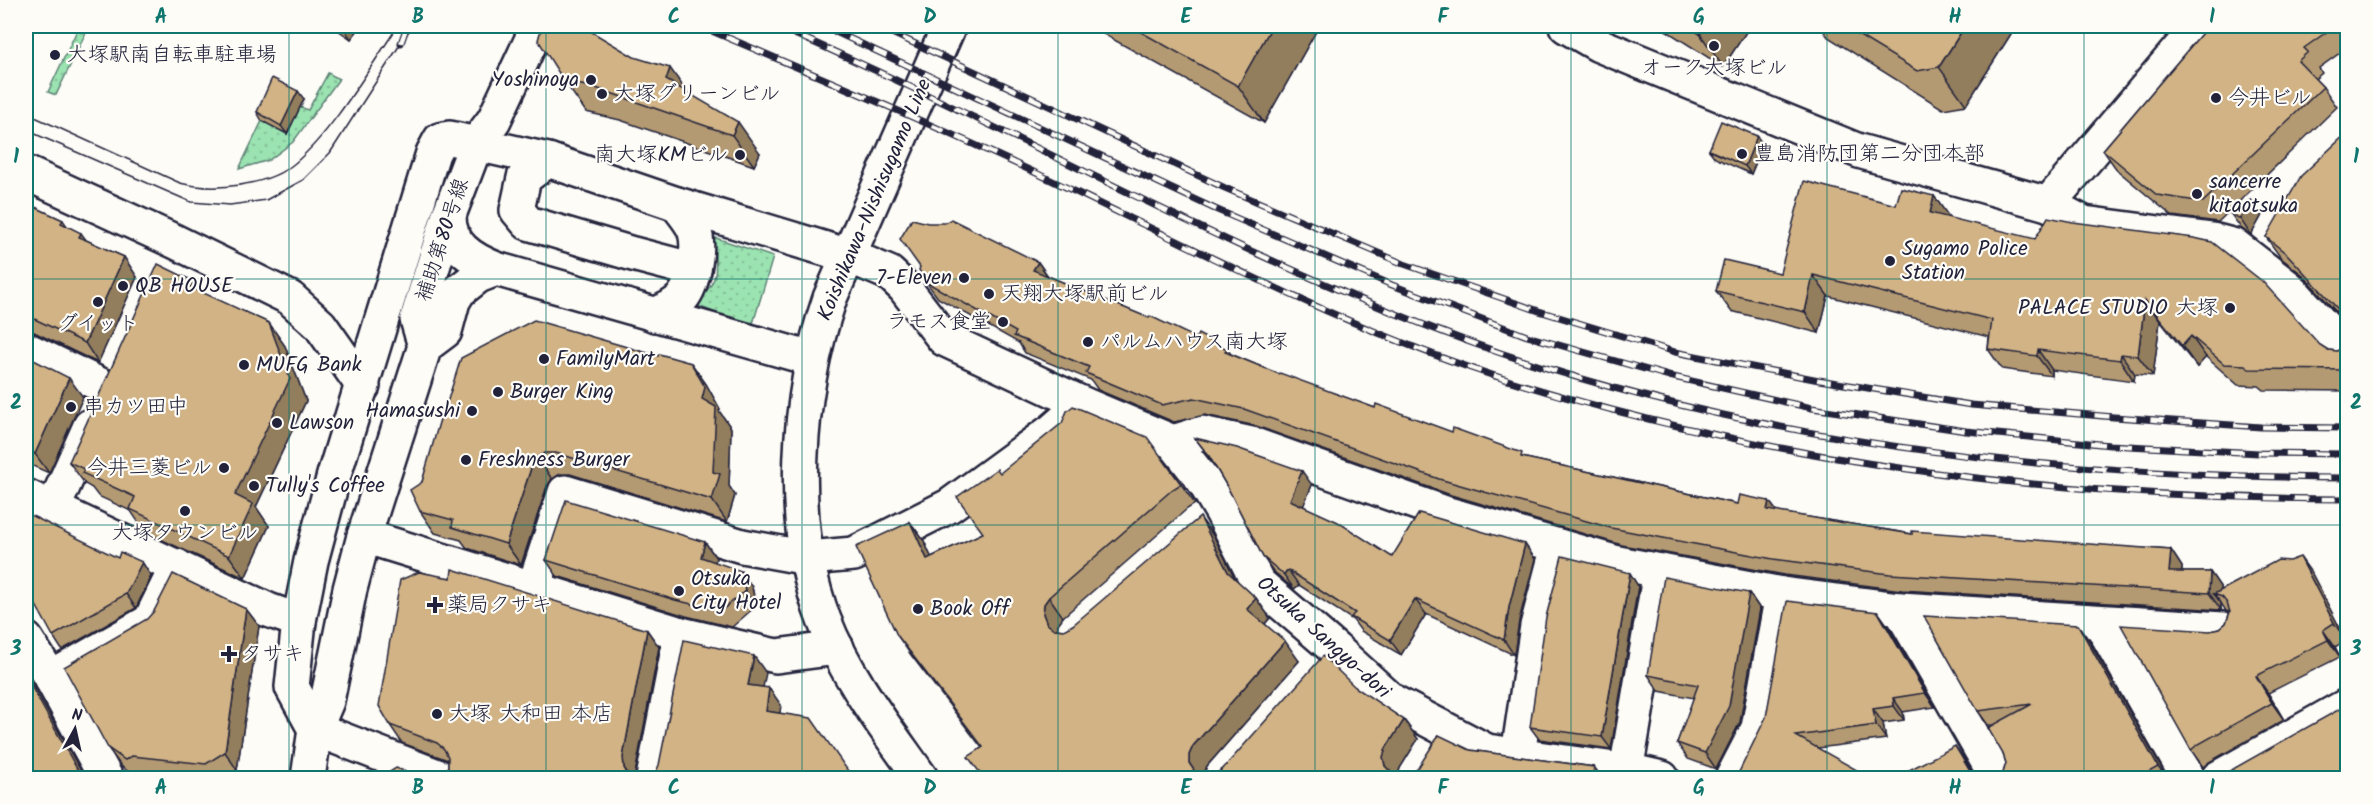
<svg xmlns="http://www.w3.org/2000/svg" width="2373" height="804" font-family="Kalam,'Klee One',sans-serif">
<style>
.grass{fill:url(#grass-dots);stroke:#5e8276;stroke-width:1.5}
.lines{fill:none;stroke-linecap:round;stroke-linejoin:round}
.minor-casing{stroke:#22223b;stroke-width:38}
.major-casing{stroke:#22223b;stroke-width:38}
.minor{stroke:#fdfcf7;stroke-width:33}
.major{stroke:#fdfcf7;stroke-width:33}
.tram{stroke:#22223b;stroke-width:1.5}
.rail-casing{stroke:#22223b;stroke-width:7}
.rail{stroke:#fdfcf7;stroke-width:4.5;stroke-dasharray:14;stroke-linecap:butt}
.wall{fill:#b49a72;stroke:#22223b;stroke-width:1.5}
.shaded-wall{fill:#927d5d;stroke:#22223b;stroke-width:1.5}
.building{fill:#d1b385;stroke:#22223b;stroke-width:1.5}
.grid{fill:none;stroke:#0f766e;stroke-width:1.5;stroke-opacity:0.55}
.poi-dot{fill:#22223b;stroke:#fdfcf7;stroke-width:2}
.labels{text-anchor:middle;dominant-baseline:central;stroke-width:4.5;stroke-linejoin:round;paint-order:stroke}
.poi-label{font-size:21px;fill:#22223b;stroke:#fdfcf7;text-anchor:start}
.street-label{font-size:21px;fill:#22223b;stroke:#fdfcf7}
.neatline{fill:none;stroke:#0f766e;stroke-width:2}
.grid-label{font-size:20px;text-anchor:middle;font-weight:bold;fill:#0f766e}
</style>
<defs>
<pattern id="grass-dots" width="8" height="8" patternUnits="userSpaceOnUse" patternTransform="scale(1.5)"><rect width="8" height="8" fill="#9be3b1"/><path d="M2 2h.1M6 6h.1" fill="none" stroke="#85c299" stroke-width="1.8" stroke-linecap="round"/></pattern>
</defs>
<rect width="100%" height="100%" fill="#fdfcf7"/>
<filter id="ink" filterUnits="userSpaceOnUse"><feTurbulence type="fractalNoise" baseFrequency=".0167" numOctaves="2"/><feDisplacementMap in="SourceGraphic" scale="12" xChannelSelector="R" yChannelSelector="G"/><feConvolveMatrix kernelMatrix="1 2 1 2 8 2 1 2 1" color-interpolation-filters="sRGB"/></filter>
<g filter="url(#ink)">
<!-- grass -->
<g class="grass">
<polygon points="79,26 89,26 56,95 48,92"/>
<polygon points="328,73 339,79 293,142 269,160 239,169 262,121 287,134 300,107 308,110"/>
<path d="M713 237 773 257 752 327 693 304C722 280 716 272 713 237Z"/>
</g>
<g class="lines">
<!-- minor casing -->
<g class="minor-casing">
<g id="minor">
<polyline points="1566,26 1599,45 1859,151 2048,204 2084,223 2212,240 2235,246 2289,288 2348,353"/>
<polyline points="548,160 524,178 517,210 528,223 633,254 694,270"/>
<polyline points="26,173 174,241 290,298 320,325 363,386"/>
<polyline points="2048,204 2199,26"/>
<path d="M449 215C448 245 471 259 496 269"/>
<path d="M655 315C663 311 673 307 680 300 693 288 700 249 695 232 692 222 682 212 677 204"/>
<polyline points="425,346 445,331 453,301 459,291 478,276 496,269 812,359"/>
<polyline points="26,349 107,388"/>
<polyline points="1173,442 1202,433 1252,444 1445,513 1618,563 1782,594 1900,609 2223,629"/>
<polyline points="26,496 268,610 299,621"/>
<polyline points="53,509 90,426"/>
<polyline points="364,536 681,634 776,656 837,648"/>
<polyline points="533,590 565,492 742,546 808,558 854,554 949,506 1053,430 1083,404"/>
<polyline points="1900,609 1997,778"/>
<polyline points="2100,622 2188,778"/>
<polyline points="26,639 51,678 106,778"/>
<polyline points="51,678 150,621 177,566"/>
<polyline points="1518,755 1537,626 1558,546"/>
<polyline points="1626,771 1660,571"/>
<polyline points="308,778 315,729 327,701 350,589 364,536 425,346 417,319 449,215 476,144 494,120 538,26"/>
<polyline points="442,778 315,729 292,687 299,621 311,561 334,475 433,153 440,140 450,138 548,160 677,204 849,256 889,273 904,287 944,339 1083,404 1173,442 1203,480 1222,512 1258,583 1335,649 1392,701 1487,751 1636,772 1662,778"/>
<polyline points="653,778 681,634"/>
<polyline points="1732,778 1758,728 1782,594"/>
<polyline points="2218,778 2348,705"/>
</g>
</g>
<!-- major casing -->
<g class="major-casing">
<path id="major" d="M921 778C886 728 846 677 824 620 787 523 797 395 830 298L949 26"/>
</g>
<!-- minor -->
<use href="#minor" class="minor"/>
<!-- major -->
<use href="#major" class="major"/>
<!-- tram -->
<g class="tram">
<path d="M26 113 180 183C214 192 268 186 295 163 334 130 369 68 398 26"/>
<polyline points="26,130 191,202 230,205 266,200 303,180 330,153 412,26"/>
</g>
<!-- rail casing -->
<g class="rail-casing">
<g id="rail">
<path d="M700 26C825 79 951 132 1074 191 1218 260 1361 335 1514 382 1783 465 2066 499 2348 499"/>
<path d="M776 26C1007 125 1227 253 1464 340 1745 443 2050 476 2348 478"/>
<polyline points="823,26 1215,209 1392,285 1527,336 1669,376 1812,408 1966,431 2110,445 2259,453 2348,454"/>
<polyline points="877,26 1225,188 1404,264 1539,311 1675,352 1819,380 1971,405 2114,417 2261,427 2348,428"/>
<polyline points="401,43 407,26"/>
</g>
</g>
<!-- rail -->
<use href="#rail" class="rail"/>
</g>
<!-- wall -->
<g class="wall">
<polygon points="332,26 361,26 351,39"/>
<polygon points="1089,26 1319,26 1264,123"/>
<polygon points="1659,26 1750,26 1723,67"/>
<polygon points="1820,26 2016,26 1966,105 1943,109 1828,37"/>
<polygon points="2208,26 2348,26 2348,47 2319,68 2322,73 2315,79 2323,87 2337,107 2218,222 2172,216 2117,170 2103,150"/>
<polygon points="564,81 687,92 760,153 754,166 620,120 586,112"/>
<polygon points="304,99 287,134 262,121 257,112"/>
<polygon points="2348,132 2348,325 2303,275 2281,258 2266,237"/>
<polygon points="1763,145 1751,174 1715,158 1709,150"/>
<polygon points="1934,196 1949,218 2320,345 2328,350 2337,351 2346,346 2348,344 2348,391 2264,390 2259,386 2238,385 2206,357 2197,367 2160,321 2153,376 2135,374 2134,381 2052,370 2052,376 2002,369 1988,349 1989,337 1828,296 1819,333 1731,311 1716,291 1780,273 1896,205"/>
<polygon points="2251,200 2262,215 2251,235 2241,228 2230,213"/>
<polygon points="26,203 63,220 67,226 86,240 124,257 137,277 98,363 34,332 26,330"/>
<polygon points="1038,262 1048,276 1196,338 1227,349 1231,354 1279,374 1375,408 1526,458 1737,504 1769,501 1777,512 1912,534 2171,550 2182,567 2182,572 2210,572 2221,588 2221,590 2312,574 2346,640 2335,647 2340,657 2268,693 2284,720 2209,762 2203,767 2191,750 2210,631 2219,629 2226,623 2230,612 2226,611 2221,603 2221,610 1902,590 1785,575 1622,545 1451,495 1256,426 1205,415 1174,422 1098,390 1091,380 1025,353 1019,343 938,298 926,282 920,267"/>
<polygon points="198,291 269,323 285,346 306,401 256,507 269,526 245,578 145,532 131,511 98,496 92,488 85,484 69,462"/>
<polygon points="26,356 83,397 49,473 26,463"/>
<polygon points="658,356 691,363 706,384 720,409 719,411 731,428 729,486 735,495 727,522 570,474 560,474 552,479 547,486 521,565 467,548 461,540 435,533 420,511 422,482 442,419"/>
<polygon points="1195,438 1312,485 1303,506 1392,557 1535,559 1519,621 1514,655 1426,614 1401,655 1361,631 1353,620 1299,585 1294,589 1273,571 1263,557 1228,488 1213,462"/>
<polygon points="1000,473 1181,484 1195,504 1187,509 1063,617 1058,624 1057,629 1064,630 1073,625 1214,537 1235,579 1256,598 1270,618 1265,624 1299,661 1207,766 1203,776 1212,776 1355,687 1404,720 1418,739 1400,768 1398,776 1402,777 1411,774 1470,750 1594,767 1602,778 983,778 982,748 911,655 897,635 910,522 924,541 931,557 983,533"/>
<polygon points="705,542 716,558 715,562 752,587 756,606 732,627 686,616 557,576 546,560"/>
<polygon points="118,558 142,562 151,576 136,608 62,650 53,636"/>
<polygon points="1638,586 1611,749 1539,739 1530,727"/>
<polygon points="1749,593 1760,609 1740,722 1716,769 1688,759 1677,743 1694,698 1659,691 1648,675"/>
<polygon points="246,609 259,626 237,770 223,778 189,778 144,774 137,778 121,766 108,748"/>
<polygon points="1878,612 1888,626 1935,707 1903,712 1904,720 1883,723 1886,739 1818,748 1739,772"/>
<polygon points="2078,625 2088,639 2167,778 1997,778 2003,773 2006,763 1993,725 1988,725 1978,711"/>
<polygon points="647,630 659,647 635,774 635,778 442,775 448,767 448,760 402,743 390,725"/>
</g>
<!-- shaded-wall -->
<g class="shaded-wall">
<polygon points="342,26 361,26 351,39"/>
<polygon points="1272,26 1319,26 1264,123 1238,86"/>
<polygon points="1706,26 1750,26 1723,67 1700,34"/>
<polygon points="1965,26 2016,26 1966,105 1939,67"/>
<polygon points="670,68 692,99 666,80"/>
<polygon points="298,91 304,99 287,134 281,126"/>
<polygon points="738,122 760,153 754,166 732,135"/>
<polygon points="1757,136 1763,145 1751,174 1745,166"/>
<polygon points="1934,196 1949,217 1945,234 1930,213"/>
<polygon points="2251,200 2262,215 2251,235 2240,219"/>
<polygon points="81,233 95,252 79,237"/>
<polygon points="124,257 137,277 98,363 85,343"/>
<polygon points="1038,262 1049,278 1033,270"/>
<polygon points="1813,275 1828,296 1819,333 1805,312"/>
<polygon points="189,279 205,301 186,285"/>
<polygon points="2145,300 2160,321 2153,376 2138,356"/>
<polygon points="269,323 285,346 306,401 256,507 269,526 245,578 229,556 235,495"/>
<polygon points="2191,336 2206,357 2197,367 2182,346"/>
<polygon points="2038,350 2052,370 2052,376 2037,356"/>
<polygon points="2121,354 2135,374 2134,381 2120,360"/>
<polygon points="691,363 706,384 720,409 719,411 731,428 729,486 735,495 727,522 712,500 713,472 702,399"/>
<polygon points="69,378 83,397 49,473 35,454"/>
<polygon points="537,457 552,479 547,486 521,565 506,544 532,465"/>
<polygon points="1302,471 1312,485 1300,514 1290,500"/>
<polygon points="1769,501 1781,517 1767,510"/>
<polygon points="1200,517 1214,537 1242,592 1228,572"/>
<polygon points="910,522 924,541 941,579 927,559"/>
<polygon points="705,542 716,558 712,573 701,557"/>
<polygon points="1525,544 1535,559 1519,621 1514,655 1504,640 1509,607"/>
<polygon points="2171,550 2182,567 2181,589 2169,572"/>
<polygon points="2300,557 2312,574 2346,640 2334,623"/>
<polygon points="142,562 151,576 136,608 126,594"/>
<polygon points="1288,570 1299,585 1294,589 1284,575"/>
<polygon points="741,571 752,587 756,606 745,591"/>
<polygon points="2210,572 2221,588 2221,596 2214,594 2221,603 2221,610 2209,593"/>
<polygon points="1630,573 1638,586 1611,749 1602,737"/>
<polygon points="1749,593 1760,609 1740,722 1716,769 1705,753"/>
<polygon points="1049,597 1063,617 1058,624 1057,634 1047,624 1043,614 1044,604"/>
<polygon points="1256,598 1270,618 1261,628 1247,609"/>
<polygon points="1415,599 1426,614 1401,655 1390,640"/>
<polygon points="246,609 259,626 237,770 225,752"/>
<polygon points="1878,612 1888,626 1935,707 1925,693"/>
<polygon points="2078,625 2088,639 2167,778 2158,767"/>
<polygon points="647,630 659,647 635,774 635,778 631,778 624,768 623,757"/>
<polygon points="2323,630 2335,647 2340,657 2328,640"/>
<polygon points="1285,641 1299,661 1207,766 1203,775 1203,778 1199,778 1189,763 1189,755 1193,746"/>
<polygon points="754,656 766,673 760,702 748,685"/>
<polygon points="26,674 85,778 75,778 26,677"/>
<polygon points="2256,676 2268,693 2284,720 2272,703"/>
<polygon points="769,688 781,705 778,728 766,711"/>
<polygon points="1893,698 1903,712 1904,720 1894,706"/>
<polygon points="1873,709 1883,723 1886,739 1876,725"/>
<polygon points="1404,720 1418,739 1400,768 1397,777 1394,778 1385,766 1383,757 1386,748"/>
<polygon points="1955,746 1965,760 1976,778 1971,773"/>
<polygon points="1594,767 1602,778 1592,778"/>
</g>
<!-- building -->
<g class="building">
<polygon points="542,26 582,26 634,57 670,68 666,80 738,122 732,135 599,89 564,81 538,40"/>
<polygon points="1130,26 1272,26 1238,86"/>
<polygon points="1686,26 1706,26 1700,34"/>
<polygon points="1843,26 1965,26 1939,67 1917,71"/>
<polygon points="2208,26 2335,26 2304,48 2308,52 2298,61 2323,87 2203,202 2157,195 2103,150"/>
<polygon points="272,78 298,91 281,126 257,112"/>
<polygon points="1721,121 1757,136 1745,166 1709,150"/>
<polygon points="2348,132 2348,320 2288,255 2266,237 2301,176"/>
<polygon points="1804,181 1896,205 1901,188 1934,196 1930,213 2035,239 2048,217 2073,222 2194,238 2212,242 2262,281 2320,345 2328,350 2337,351 2346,346 2348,344 2348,370 2249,369 2245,365 2224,364 2191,336 2182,346 2145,300 2138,356 2121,354 2120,360 2038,350 2037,356 1988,349 1992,320 1813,275 1805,312 1716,291 1724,260 1780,273"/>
<polygon points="2251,200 2240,219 2230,213"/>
<polygon points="26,203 63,220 61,223 81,233 79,237 124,257 85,343 26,315"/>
<polygon points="912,219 928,223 945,223 951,219 1038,262 1033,270 1149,318 1150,316 1196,338 1198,334 1227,349 1225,352 1279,374 1280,373 1375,408 1376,404 1452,432 1453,428 1522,453 1521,457 1737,504 1739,495 1769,501 1767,510 1912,534 1912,531 2171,550 2169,572 2210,572 2209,593 1890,574 1773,559 1611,528 1439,479 1244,409 1194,398 1162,405 1086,373 1089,367 1014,336 1016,332 926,282 919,270 920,267 900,239"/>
<polygon points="158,264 189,279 186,285 269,323 290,379 235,495 253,504 229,556 130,509 135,497 82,473 84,469 69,462"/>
<polygon points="534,320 658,356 659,354 691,363 705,387 702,399 716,407 713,472 720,474 712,500 556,453 545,453 537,457 532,465 506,544 452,527 453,520 420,511 410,490 422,482 440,419 442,419 461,358"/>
<polygon points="26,356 69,378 35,454 26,449"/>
<polygon points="1073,406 1147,437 1181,484 1173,489 1049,597 1044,604 1043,614 1047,624 1054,629 1064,630 1073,625 1200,517 1228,572 1256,598 1247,609 1285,641 1193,746 1189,755 1189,763 1195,772 1203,776 1212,776 1221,771 1323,656 1355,687 1404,720 1386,748 1383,757 1385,766 1393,774 1402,777 1411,774 1418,768 1439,735 1470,750 1594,767 1592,778 984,778 968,757 983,747 897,635 856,547 910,522 927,559 983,533 957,497 997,469 1000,473 1062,423 1067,411"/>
<polygon points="1195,438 1237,448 1302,471 1290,500 1338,522 1392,557 1419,513 1525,544 1509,607 1504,640 1415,599 1390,640 1351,617 1355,613 1288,570 1284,575 1263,557 1228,488 1209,456"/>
<polygon points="566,500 705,542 701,557 741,571 745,591 721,611 675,600 546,560"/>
<polygon points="26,513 118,558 120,552 142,562 126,594 53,636 26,587"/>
<polygon points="1562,556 1630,573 1602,737 1530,727 1546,617"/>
<polygon points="2300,557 2334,623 2323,630 2328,640 2256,676 2272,703 2197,745 2191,750 2121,625 2210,631 2219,629 2226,623 2230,612 2227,603 2222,597 2214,594 2278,560 2289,561"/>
<polygon points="452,569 647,630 623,757 624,768 628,775 636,778 434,778 442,775 448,767 448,757 444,749 437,743 390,725 379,706 400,580 419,572 451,578"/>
<polygon points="173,574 246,609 225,752 206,764 132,756 125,760 108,748 64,667 147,619 154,611"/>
<polygon points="1664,577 1749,593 1729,706 1705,753 1677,743 1698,685 1648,675"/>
<polygon points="1787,601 1878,612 1925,693 1893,698 1894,706 1873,709 1876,725 1796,736 1871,778 1732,778 1739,772 1766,717"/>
<polygon points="1924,616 2078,625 2158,767 2138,778 1997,778 2003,773 2006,763 2003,754 1988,728 2032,704 1978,711"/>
<polygon points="684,640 754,656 748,685 769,688 766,711 811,718 853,778 646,778 648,778 655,774 659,765"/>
<polygon points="26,677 77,769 75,778 26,778"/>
<polygon points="2348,705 2348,778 2217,778 2347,705"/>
<polygon points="1955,746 1971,773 1976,778 1894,778"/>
<polygon points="396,768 423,778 424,778 380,778"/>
</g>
</g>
<!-- grid -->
<path class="grid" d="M289 26V778M546 26V778M802 26V778M1058 26V778M1315 26V778M1571 26V778M1827 26V778M2084 26V778M26 279H2348M26 525H2348"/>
<!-- markers -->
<g class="poi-dot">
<circle cx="1714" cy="46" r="6"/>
<circle cx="55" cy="55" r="6"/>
<circle cx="591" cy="80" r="6"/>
<circle cx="602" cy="94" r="6"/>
<circle cx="2216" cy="98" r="6"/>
<circle cx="1742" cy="154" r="6"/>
<circle cx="740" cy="155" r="6"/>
<circle cx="2197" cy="194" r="6"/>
<circle cx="1890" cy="261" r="6"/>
<circle cx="964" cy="278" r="6"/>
<circle cx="123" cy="286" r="6"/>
<circle cx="989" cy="294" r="6"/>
<circle cx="98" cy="302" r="6"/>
<circle cx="2230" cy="308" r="6"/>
<circle cx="1003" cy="322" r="6"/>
<circle cx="1088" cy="342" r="6"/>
<circle cx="544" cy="359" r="6"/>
<circle cx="244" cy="365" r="6"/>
<circle cx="498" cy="392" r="6"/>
<circle cx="71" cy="407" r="6"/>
<circle cx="472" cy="411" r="6"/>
<circle cx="277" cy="423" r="6"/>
<circle cx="466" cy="460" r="6"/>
<circle cx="224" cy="468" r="6"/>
<circle cx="254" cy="486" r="6"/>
<circle cx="185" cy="511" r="6"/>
<circle cx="679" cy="591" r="6"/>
<path d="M432 596h6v6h6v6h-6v6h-6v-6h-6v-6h6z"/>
<circle cx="918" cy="609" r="6"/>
<path d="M226 645h6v6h6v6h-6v6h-6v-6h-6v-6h6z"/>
<circle cx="437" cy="714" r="6"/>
</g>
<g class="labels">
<!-- poi labels -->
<g class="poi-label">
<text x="67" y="55">大塚駅南自転車駐車場</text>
<text x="1714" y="68" text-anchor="middle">オーク大塚ビル</text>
<text x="579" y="80" text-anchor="end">Yoshinoya</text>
<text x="614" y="94">大塚グリーンビル</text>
<text x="2228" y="98">今井ビル</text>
<text x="1754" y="154">豊島消防団第二分団本部</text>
<text x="728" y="155" text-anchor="end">南大塚KMビル</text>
<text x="2209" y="182">sancerre<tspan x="2209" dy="24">kitaotsuka</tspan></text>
<text x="1902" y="249">Sugamo Police<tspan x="1902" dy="24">Station</tspan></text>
<text x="952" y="278" text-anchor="end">7-Eleven</text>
<text x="135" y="286">QB HOUSE</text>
<text x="1001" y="294">天翔大塚駅前ビル</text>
<text x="2218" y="308" text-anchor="end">PALACE STUDIO 大塚</text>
<text x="991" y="322" text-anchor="end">ラモス食堂</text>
<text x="98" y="324" text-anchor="middle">グイット</text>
<text x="1100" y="342">パルムハウス南大塚</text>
<text x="556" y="359">FamilyMart</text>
<text x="256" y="365">MUFG Bank</text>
<text x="510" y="392">Burger King</text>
<text x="83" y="407">串カツ田中</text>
<text x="460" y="411" text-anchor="end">Hamasushi</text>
<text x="289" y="423">Lawson</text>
<text x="478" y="460">Freshness Burger</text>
<text x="212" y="468" text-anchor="end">今井三菱ビル</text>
<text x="266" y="486">Tully's Coffee</text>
<text x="185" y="533" text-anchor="middle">大塚タウンビル</text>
<text x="691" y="579">Otsuka<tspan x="691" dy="24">City Hotel</tspan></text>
<text x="447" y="605">薬局クサキ</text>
<text x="930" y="609">Book Off</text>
<text x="241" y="654">タサキ</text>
<text x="449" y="714">大塚 大和田 本店</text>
</g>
<!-- street labels -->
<g class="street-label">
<text transform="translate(875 200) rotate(-67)">Koishikawa-Nishisugamo Line</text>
<text transform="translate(443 240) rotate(-72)">補助第80号線</text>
<text transform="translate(1323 638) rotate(42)">Otsuka Sangyo-dori</text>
</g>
</g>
<!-- margin -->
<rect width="2373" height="804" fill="none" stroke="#fdfcf7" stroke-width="66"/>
<!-- north arrow -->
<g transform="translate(75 729) rotate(8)" stroke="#fdfcf7" stroke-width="4.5" paint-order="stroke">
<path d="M0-4.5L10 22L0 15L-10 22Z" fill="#22223b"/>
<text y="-9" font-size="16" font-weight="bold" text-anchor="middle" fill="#22223b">N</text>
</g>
<rect x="33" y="33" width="2307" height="738" class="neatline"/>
<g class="grid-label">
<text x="161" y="23">A</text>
<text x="418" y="23">B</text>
<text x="674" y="23">C</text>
<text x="930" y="23">D</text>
<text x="1186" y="23">E</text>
<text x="1443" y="23">F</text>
<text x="1699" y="23">G</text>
<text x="1955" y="23">H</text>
<text x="2212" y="23">I</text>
<text x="16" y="163">1</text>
<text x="2356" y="163">1</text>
<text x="16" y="409">2</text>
<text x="2356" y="409">2</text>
<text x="16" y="655">3</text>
<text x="2356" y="655">3</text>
<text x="161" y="794">A</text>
<text x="418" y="794">B</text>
<text x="674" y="794">C</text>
<text x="930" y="794">D</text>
<text x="1186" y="794">E</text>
<text x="1443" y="794">F</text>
<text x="1699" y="794">G</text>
<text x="1955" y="794">H</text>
<text x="2212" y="794">I</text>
</g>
</svg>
